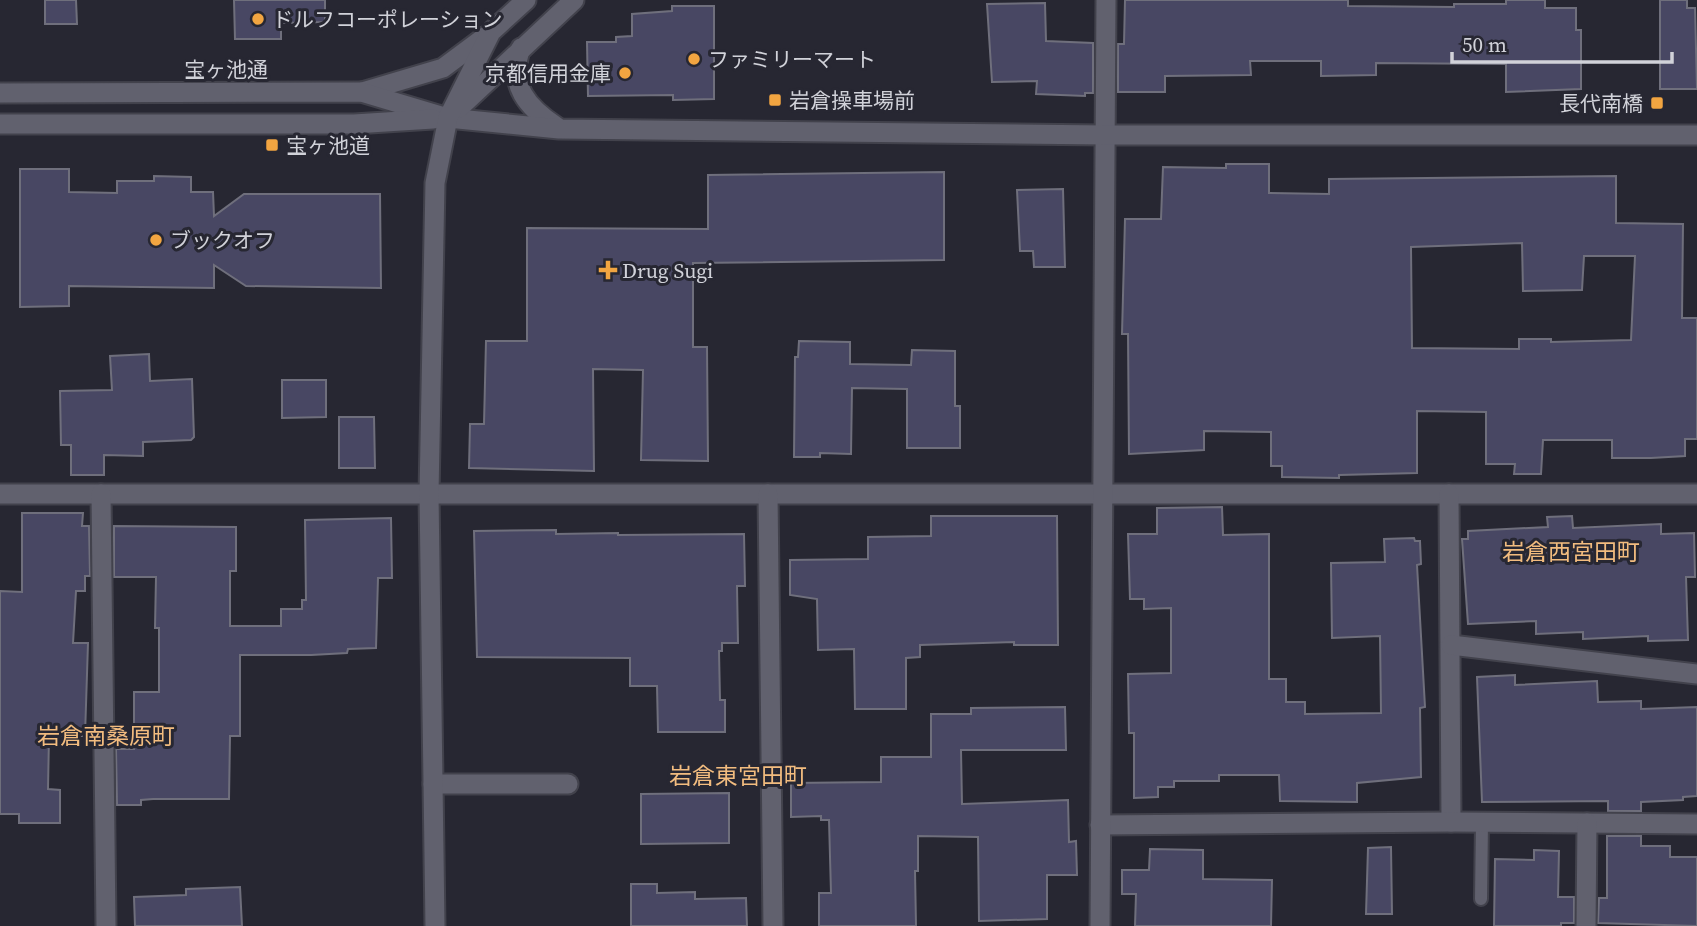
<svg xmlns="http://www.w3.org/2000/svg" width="1697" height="926" font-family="'Source Serif 4','Noto Sans JP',serif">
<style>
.building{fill:#484763;stroke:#6f6f7c;stroke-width:2;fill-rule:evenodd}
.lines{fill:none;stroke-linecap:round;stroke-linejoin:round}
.service-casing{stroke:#42424c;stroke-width:16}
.minor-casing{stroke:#42424c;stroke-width:23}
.tertiary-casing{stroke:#42424c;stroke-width:23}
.service{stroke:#61616e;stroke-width:12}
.minor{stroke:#61616e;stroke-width:19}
.tertiary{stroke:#61616e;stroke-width:19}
.poi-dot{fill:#f2a541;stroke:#272732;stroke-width:2.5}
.labels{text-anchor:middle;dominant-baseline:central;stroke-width:6;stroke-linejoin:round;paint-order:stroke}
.poi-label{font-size:21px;fill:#d1d2d9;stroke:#272732;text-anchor:start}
.street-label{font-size:21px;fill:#d1d2d9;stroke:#272732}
.neighbourhood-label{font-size:23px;fill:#f2bc7f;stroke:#272732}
</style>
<rect width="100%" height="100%" fill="#272732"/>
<!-- building -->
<g class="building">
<polygon points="45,0 76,0 77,24 45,24"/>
<polygon points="234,0 325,0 325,22 281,23 281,39 235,39"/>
<polygon points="1125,0 1348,0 1348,6 1454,7 1454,4 1506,4 1506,0 1545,0 1545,8 1576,8 1576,30 1581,30 1581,89 1506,92 1506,64 1376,63 1376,75 1321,76 1321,61 1250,61 1251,75 1165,76 1165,92 1118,92 1118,44 1124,44"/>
<polygon points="1660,0 1687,0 1687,8 1695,8 1697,89 1660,89"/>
<polygon points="1045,3 1046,41 1093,43 1093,93 1085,93 1085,96 1036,94 1037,81 992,82 987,4"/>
<polygon points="672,6 714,6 714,99 673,100 673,95 588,96 587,42 616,42 616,37 632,36 632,14 672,11"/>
<path d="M1226 164H1269V193L1329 194V179L1616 176V223L1683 224 1682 318H1697V439H1685V456L1651 458H1612V440H1543L1541 474H1514L1515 464H1486V412L1417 411V473L1339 475V478L1282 477V466H1271V432L1204 431V450L1129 454 1128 334H1122L1125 219H1161L1163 167 1226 168ZM1522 243 1523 291 1582 290 1584 256H1635L1631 340 1551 342V339H1519V349L1412 348 1411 247Z"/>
<polygon points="20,169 69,169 69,192 117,193 117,181 154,181 154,176 191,177 191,192 213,192 214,216 244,194 380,194 381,288 246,286 214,265 214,288 69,286 69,306 20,307"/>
<polygon points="944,172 944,260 693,263 693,347 707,347 708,461 641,460 643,370 593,369 594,471 469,468 470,424 484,424 486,341 527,341 527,228 708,229 708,175"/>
<polygon points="1063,189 1065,267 1034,267 1033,251 1020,251 1017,190"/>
<polygon points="799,341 850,342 850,364 911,365 912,350 955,351 955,406 960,406 960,448 907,448 907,389 852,388 851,454 820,453 820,457 794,457 795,357 798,357"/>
<polygon points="149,354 150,381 192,379 194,437 191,440 143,442 143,456 104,455 104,475 71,475 71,445 61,445 60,391 112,390 110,356"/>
<polygon points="282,380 326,380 326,417 282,418"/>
<polygon points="339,417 374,417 375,468 339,468"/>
<polygon points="1222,507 1223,535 1269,534 1269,679 1286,679 1286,702 1305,702 1305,714 1381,713 1380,636 1332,638 1331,563 1385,562 1384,539 1414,538 1415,541 1420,541 1421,564 1417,565 1425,707 1420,708 1421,777 1357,783 1357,802 1280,801 1279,775 1219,775 1219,781 1174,781 1174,787 1158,787 1158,797 1134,798 1134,733 1129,733 1128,674 1171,673 1171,608 1144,609 1144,599 1130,599 1128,534 1157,534 1157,508"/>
<polygon points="22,513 83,513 82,526 89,526 90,576 85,576 85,591 76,591 73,643 88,643 85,736 49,736 48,789 60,790 60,823 19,823 19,814 0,814 0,591 22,592"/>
<polygon points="931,516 1057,516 1058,645 1014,645 1014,642 920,645 920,657 906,658 906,709 855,709 854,649 818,650 817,599 790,595 790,560 868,559 868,537 931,536"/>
<polygon points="1572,516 1573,528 1661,524 1661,534 1694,533 1695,577 1686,577 1688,640 1648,641 1648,636 1583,639 1583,632 1536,634 1536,621 1468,624 1462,539 1468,539 1468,531 1548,527 1547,517"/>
<polygon points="391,518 392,578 378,578 376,648 348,649 347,653 311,655 240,655 240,736 230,736 229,799 153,799 141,800 141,805 117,805 116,749 134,749 134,692 159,692 159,628 155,628 156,577 114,577 114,526 236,527 236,571 230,571 230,626 281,626 281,609 302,609 302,600 306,600 305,520"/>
<polygon points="556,530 556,534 618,533 618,535 744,534 745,586 737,586 738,643 722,643 722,651 719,651 720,700 725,700 725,732 658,732 657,686 630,686 630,658 477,657 474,531"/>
<polygon points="1515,675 1515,685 1597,681 1598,702 1641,701 1641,709 1697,707 1697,796 1683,797 1683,800 1641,802 1641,811 1608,811 1608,801 1482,802 1477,677"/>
<polygon points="1065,707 1066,750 961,750 962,804 1068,800 1069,842 1076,841 1077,875 1047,875 1047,919 979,921 978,837 918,836 918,871 915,871 916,926 819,926 819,893 831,893 829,820 821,820 821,816 791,817 791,783 881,782 881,757 931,757 931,714 971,714 971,708"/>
<polygon points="729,793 729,843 641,844 641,794"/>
<polygon points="1607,836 1641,836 1641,846 1670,846 1670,857 1697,857 1697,926 1598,923 1599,898 1607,898"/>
<polygon points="1391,847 1392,914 1366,914 1368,848"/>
<polygon points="1150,849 1203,850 1203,879 1272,880 1271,926 1135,926 1136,894 1122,894 1122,870 1149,870"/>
<polygon points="1534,850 1559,851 1558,897 1574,897 1574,923 1561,923 1561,926 1494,926 1495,859 1534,860"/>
<polygon points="631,884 657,884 657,893 695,892 695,899 746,898 747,926 631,926"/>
<polygon points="240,887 242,926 135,926 134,897 186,895 186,889"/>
</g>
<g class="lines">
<!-- service casing -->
<g class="service-casing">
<polyline id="service" points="1481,899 1482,822"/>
</g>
<!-- minor casing -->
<g class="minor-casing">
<g id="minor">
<polyline points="0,494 1697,494"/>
<polyline points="101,494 106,926"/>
<polyline points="768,494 773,926"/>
<polyline points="1449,494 1451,822"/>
<polyline points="1451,645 1697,674"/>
<polyline points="433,784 568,784"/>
<polyline points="1100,825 1451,822 1697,824"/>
<polyline points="1100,926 1106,0"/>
<polyline points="1586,926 1587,823"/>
</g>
</g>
<!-- tertiary casing -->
<g class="tertiary-casing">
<g id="tertiary">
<path d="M521 48C507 85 528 108 557 127"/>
<polyline points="362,92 443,68 486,36"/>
<polyline points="0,93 361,92 448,118 559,129 1105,135 1697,135"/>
<polyline points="459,108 574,0"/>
<polyline points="0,124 354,124 433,119"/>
<polyline points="435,926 429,494 435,183 448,118 491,32 526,0"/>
</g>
</g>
<!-- service -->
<use href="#service" class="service"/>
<!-- minor -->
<use href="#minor" class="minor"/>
<!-- tertiary -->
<use href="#tertiary" class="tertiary"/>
</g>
<!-- markers -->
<g class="poi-dot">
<circle cx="258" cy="19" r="7"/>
<circle cx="694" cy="59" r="7"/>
<circle cx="625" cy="73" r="7"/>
<rect x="768" y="93" width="14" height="14" rx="3.5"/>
<rect x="1650" y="96" width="14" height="14" rx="3.5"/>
<rect x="265" y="138" width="14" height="14" rx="3.5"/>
<circle cx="156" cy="240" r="7"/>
<path d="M604.5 259.5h7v7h7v7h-7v7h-7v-7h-7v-7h7z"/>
</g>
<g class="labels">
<!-- poi labels -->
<g class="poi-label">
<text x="272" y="19">ドルフコーポレーション</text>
<text x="708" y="59">ファミリーマート</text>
<text x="611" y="73" text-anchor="end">京都信用金庫</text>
<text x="789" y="100">岩倉操車場前</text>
<text x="1643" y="103" text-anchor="end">長代南橋</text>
<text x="286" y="145">宝ヶ池道</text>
<text x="170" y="240">ブックオフ</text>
<text x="622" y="270">Drug Sugi</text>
</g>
<!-- street labels -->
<g class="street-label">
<text x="226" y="69">宝ヶ池通</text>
</g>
<!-- neighbourhood labels -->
<g class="neighbourhood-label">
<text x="1571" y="552">岩倉西宮田町</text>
<text x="106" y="736">岩倉南桑原町</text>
<text x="738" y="776">岩倉東宮田町</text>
</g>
</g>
<!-- scale -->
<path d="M1452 52v10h220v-10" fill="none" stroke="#d1d2d9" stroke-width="3.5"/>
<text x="1462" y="52" font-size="21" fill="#d1d2d9" stroke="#272732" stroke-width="5" paint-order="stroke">50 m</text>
</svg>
